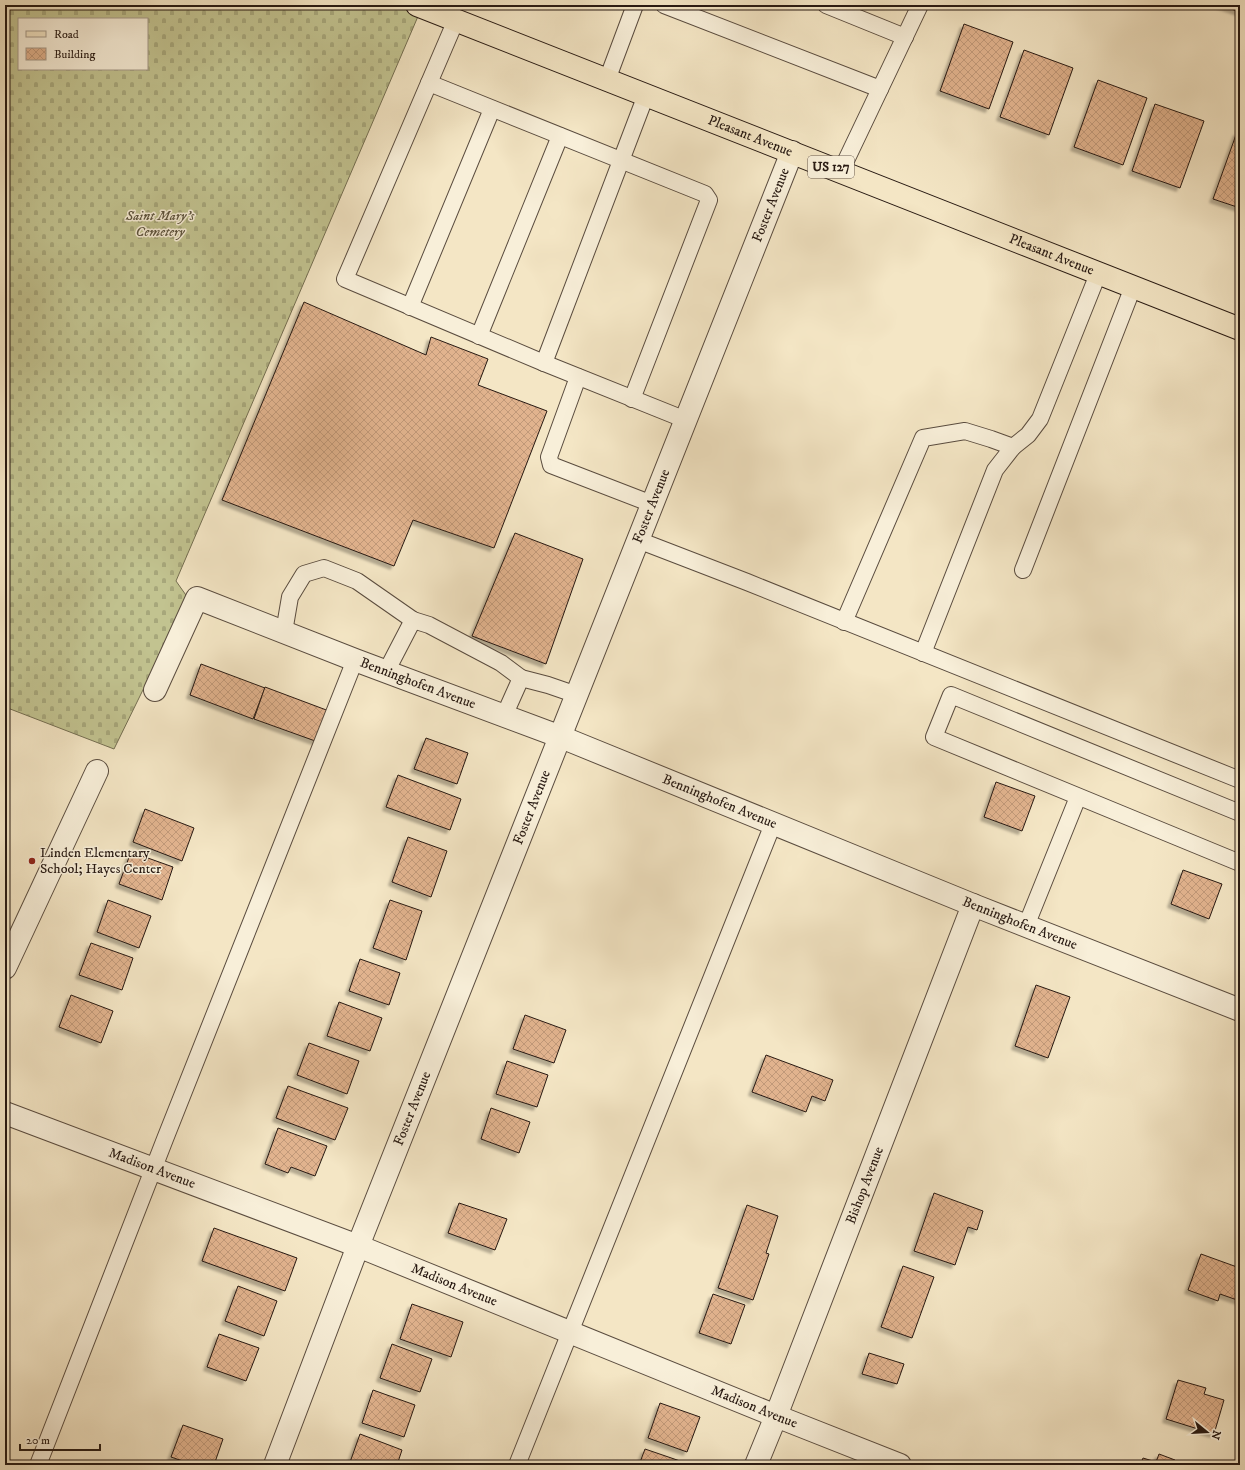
<svg xmlns="http://www.w3.org/2000/svg" width="1245" height="1470" font-family="'IM FELL DW Pica',serif">
<style>
.cemetery{fill:url(#cemetery-stones);stroke:#746e51;fill-rule:evenodd}
.building{fill:url(#building-cross-hatch);stroke:#271912;filter:url(#shadow)}
.lines{fill:none;stroke-linecap:round;stroke-linejoin:round}
.lane-casing{stroke:#5a4c3f;stroke-width:18}
.street-casing{stroke:#5a4c3f;stroke-width:24}
.primary-casing{stroke:#271912;stroke-width:24}
.lane{stroke:#f8efd9;stroke-width:16}
.street{stroke:#f8efd9;stroke-width:22}
.primary{stroke:#f4e6c5;stroke-width:22}
.poi-dot{fill:#8f2418;stroke:#f8efd9;stroke-width:1.5}
.labels{text-anchor:middle;dominant-baseline:central;stroke-width:3;stroke-linejoin:round;paint-order:stroke}
.shield{fill:#f8efd9;stroke:#66594e;stroke-width:1}
.shield-label{font-size:13px;font-weight:bold;fill:#271912}
.street-label{font-size:14px;fill:#271912;stroke:#f8efd9}
.park-label{font-size:14px;font-style:italic;fill:#5d543e;stroke:#f8efd9}
.poi-label{font-size:14px;fill:#271912;stroke:#f8efd9;text-anchor:start}
</style>
<defs>
<pattern id="cemetery-stones" width="16" height="16" patternUnits="userSpaceOnUse"><rect width="16" height="16" fill="#c2c390"/><path d="M2 7V4a2 2 0 0 1 4 0v3zM10 15v-3a2 2 0 0 1 4 0v3z" fill="#a7a77b"/></pattern>
<pattern id="building-cross-hatch" width="8" height="8" patternUnits="userSpaceOnUse"><rect width="8" height="8" fill="#e1b38e"/><path d="M0 0l8 8M0 8l8-8" fill="none" stroke="#c19979"/></pattern>
<filter id="shadow"><feDropShadow dx="-3.5" dy="3.5" stdDeviation="1" flood-color="#0004"/></filter>
</defs>
<rect width="100%" height="100%" fill="#f4e6c5"/>
<filter id="stains"><feTurbulence type="fractalNoise" baseFrequency=".005" numOctaves="4"/><feColorMatrix values="0 0 0 0 .2 0 0 0 0 .09 0 0 0 0 .02 0 0 0 .5 -.17"/></filter>
<radialGradient id="worn" r=".72"><stop offset=".6" stop-color="#630" stop-opacity="0"/><stop offset="1" stop-color="#630" stop-opacity=".3"/></radialGradient>
<!-- cemetery -->
<path class="cemetery" d="M5 5H417L422 7 176 581 188 598 114 749 5 707ZM19 19H147V69H19Z"/>
<!-- building -->
<g class="building">
<polygon points="1220,5 1240,5 1240,12"/>
<polygon points="964,24 1013,42 989,109 940,91"/>
<polygon points="1024,50 1073,68 1049,135 1000,117"/>
<polygon points="1098,80 1147,98 1123,165 1074,147"/>
<polygon points="1155,104 1204,121 1180,188 1132,171"/>
<polygon points="1237,132 1240,133 1240,208 1213,199"/>
<polygon points="304,302 426,355 431,337 488,359 478,385 547,411 494,548 413,520 394,566 222,500"/>
<polygon points="515,533 583,559 546,664 472,636"/>
<polygon points="201,664 265,688 253,719 190,695"/>
<polygon points="265,687 329,711 318,742 254,719"/>
<polygon points="426,738 468,753 457,784 414,769"/>
<polygon points="398,775 461,799 450,830 386,807"/>
<polygon points="996,782 1035,796 1022,831 984,817"/>
<polygon points="145,809 194,828 182,861 133,842"/>
<polygon points="408,837 447,851 431,897 392,882"/>
<polygon points="131,852 173,867 162,900 119,884"/>
<polygon points="1183,870 1222,884 1209,919 1171,904"/>
<polygon points="108,900 151,916 139,948 97,932"/>
<polygon points="390,900 422,911 406,960 373,948"/>
<polygon points="91,943 133,958 122,990 79,975"/>
<polygon points="360,959 400,973 389,1005 349,991"/>
<polygon points="1036,985 1070,997 1048,1058 1015,1046"/>
<polygon points="71,995 113,1011 101,1043 59,1027"/>
<polygon points="339,1002 382,1018 370,1051 327,1036"/>
<polygon points="525,1015 566,1030 554,1063 513,1049"/>
<polygon points="309,1043 359,1061 347,1094 297,1075"/>
<polygon points="766,1055 833,1080 825,1101 812,1096 806,1112 752,1092"/>
<polygon points="507,1061 548,1075 537,1107 496,1094"/>
<polygon points="288,1086 348,1108 335,1140 276,1118"/>
<polygon points="491,1108 530,1122 519,1153 481,1139"/>
<polygon points="278,1128 327,1146 315,1176 291,1167 288,1173 265,1164"/>
<polygon points="934,1193 983,1211 977,1230 968,1227 955,1265 914,1251"/>
<polygon points="459,1203 507,1219 495,1250 448,1233"/>
<polygon points="747,1205 778,1216 766,1253 769,1254 753,1300 718,1288"/>
<polygon points="214,1228 297,1258 285,1291 202,1261"/>
<polygon points="1201,1254 1237,1267 1240,1260 1240,1301 1220,1294 1218,1301 1188,1290"/>
<polygon points="903,1266 934,1277 912,1338 881,1327"/>
<polygon points="238,1286 277,1301 264,1336 225,1321"/>
<polygon points="713,1294 745,1305 731,1344 699,1333"/>
<polygon points="412,1304 463,1322 451,1357 400,1339"/>
<polygon points="219,1334 259,1348 246,1381 207,1367"/>
<polygon points="392,1344 432,1359 420,1392 380,1378"/>
<polygon points="869,1353 904,1364 897,1384 862,1374"/>
<polygon points="1178,1380 1206,1388 1204,1394 1224,1400 1214,1434 1166,1419"/>
<polygon points="373,1390 415,1405 404,1437 362,1423"/>
<polygon points="660,1403 700,1417 687,1452 648,1438"/>
<polygon points="183,1425 223,1439 214,1465 194,1465 171,1457"/>
<polygon points="360,1434 402,1450 397,1465 349,1465"/>
<polygon points="645,1449 683,1462 682,1465 639,1465"/>
<polygon points="1159,1454 1175,1460 1173,1465 1140,1465 1143,1458 1156,1462"/>
</g>
<g class="lines">
<!-- lane casing -->
<g class="lane-casing">
<g id="lane">
<polyline points="664,5 880,89"/>
<polyline points="826,5 905,37"/>
<polyline points="456,20 345,279 544,363 686,420"/>
<polyline points="607,80 635,5"/>
<polyline points="429,83 705,194 709,200 632,399"/>
<polyline points="841,171 920,5"/>
<polyline points="410,307 492,109"/>
<polyline points="479,336 560,136"/>
<polyline points="544,363 646,95"/>
<polyline points="578,377 549,457 551,465 652,504"/>
<polyline points="638,540 747,582 1240,780"/>
<polyline points="1023,570 1133,287"/>
<polyline points="844,622 923,438 965,431 991,439 1013,447 1028,435 1040,419 1098,274"/>
<polyline points="284,632 290,597 304,574 324,568 357,581 413,620"/>
<polyline points="923,653 995,470 1013,447"/>
<polyline points="386,672 413,620 429,625 501,663 521,678 504,716"/>
<polyline points="521,678 548,685 577,695"/>
<polyline points="1240,813 951,695 934,737 1240,863"/>
<polyline points="1026,926 1078,797"/>
<polyline points="38,1465 165,1139 355,660"/>
<polyline points="517,1465 773,824"/>
</g>
</g>
<!-- street casing -->
<g class="street-casing">
<g id="street">
<path id="s1" d="M155 690 197 598 355 660 561 737 973 905 1240 1010"/>
<polyline points="5,968 97,771"/>
<path id="s2" d="M5 1113 358 1246 776 1416 900 1465"/>
<path id="s3" d="M275 1465 358 1246 792 152"/>
<path id="s4" d="M756 1465 776 1416 973 905"/>
</g>
</g>
<!-- primary casing -->
<g class="primary-casing">
<g id="primary">
<path id="s5" d="M417 5 1240 329"/>
</g>
</g>
<!-- lane -->
<use href="#lane" class="lane"/>
<!-- street -->
<use href="#street" class="street"/>
<!-- primary -->
<use href="#primary" class="primary"/>
</g>
<!-- markers -->
<circle class="poi-dot" cx="32" cy="861" r="4"/>
<g class="labels">
<!-- shield labels -->
<rect class="shield" x="808" y="156" width="46" height="22" rx="3"/>
<g class="shield-label">
<text x="831" y="167">US 127</text>
</g>
<!-- street labels -->
<g class="street-label">
<text stroke="none"><textPath href="#s5" startOffset="358">Pleasant Avenue</textPath></text>
<text stroke="none"><textPath href="#s3" startOffset="1354">Foster Avenue</textPath></text>
<text stroke="none"><textPath href="#s5" startOffset="682">Pleasant Avenue</textPath></text>
<text stroke="none"><textPath href="#s3" startOffset="1030">Foster Avenue</textPath></text>
<text stroke="none"><textPath href="#s1" startOffset="338">Benninghofen Avenue</textPath></text>
<text stroke="none"><textPath href="#s1" startOffset="662">Benninghofen Avenue</textPath></text>
<text stroke="none"><textPath href="#s3" startOffset="706">Foster Avenue</textPath></text>
<text stroke="none"><textPath href="#s1" startOffset="986">Benninghofen Avenue</textPath></text>
<text stroke="none"><textPath href="#s3" startOffset="382">Foster Avenue</textPath></text>
<text stroke="none"><textPath href="#s2" startOffset="157">Madison Avenue</textPath></text>
<text stroke="none"><textPath href="#s4" startOffset="300">Bishop Avenue</textPath></text>
<text stroke="none"><textPath href="#s2" startOffset="481">Madison Avenue</textPath></text>
<text stroke="none"><textPath href="#s2" startOffset="805">Madison Avenue</textPath></text>
</g>
<!-- park labels -->
<g class="park-label">
<text x="160" y="216">Saint Mary’s<tspan x="160" dy="16">Cemetery</tspan></text>
</g>
<!-- poi labels -->
<g class="poi-label">
<text x="40" y="853">Linden Elementary<tspan x="40" dy="16">School; Hayes Center</tspan></text>
</g>
</g>
<!-- margin -->
<rect width="1245" height="1470" fill="none" stroke="#f4e6c5" stroke-width="20"/>
<rect x="6" y="6" width="1233" height="1458" fill="none" stroke="#271912" stroke-width="2"/>
<rect x="10" y="10" width="1225" height="1450" fill="none" stroke="#271912"/>
<!-- legend -->
<rect x="18" y="18" width="130" height="52" fill="#f8efd9" stroke="#a49989"/>
<rect x="26" y="31" width="20" height="6" fill="#f4e6c5" stroke="#a49989"/>
<text x="54" y="38" font-size="12" fill="#271912">Road</text>
<rect x="26" y="48" width="20" height="12" fill="url(#building-cross-hatch)" stroke="#a49989"/>
<text x="54" y="58" font-size="12" fill="#271912">Building</text>
<!-- north arrow -->
<g transform="translate(1207 1432) rotate(108)" stroke="#f8efd9" stroke-width="3" paint-order="stroke">
<path d="M0-3L7 15L0 10L-7 15Z" fill="#271912"/>
<text y="-6" font-size="11" font-weight="bold" text-anchor="middle" fill="#271912">N</text>
</g>
<!-- scale -->
<path d="M20 1444v6h80v-6" fill="none" stroke="#271912" stroke-width="2"/>
<text x="26" y="1444" font-size="12" fill="#271912" stroke="#f8efd9" stroke-width="3" paint-order="stroke">20 m</text>
<rect width="100%" height="100%" filter="url(#stains)"/>
<rect width="100%" height="100%" fill="url(#worn)"/>
</svg>
